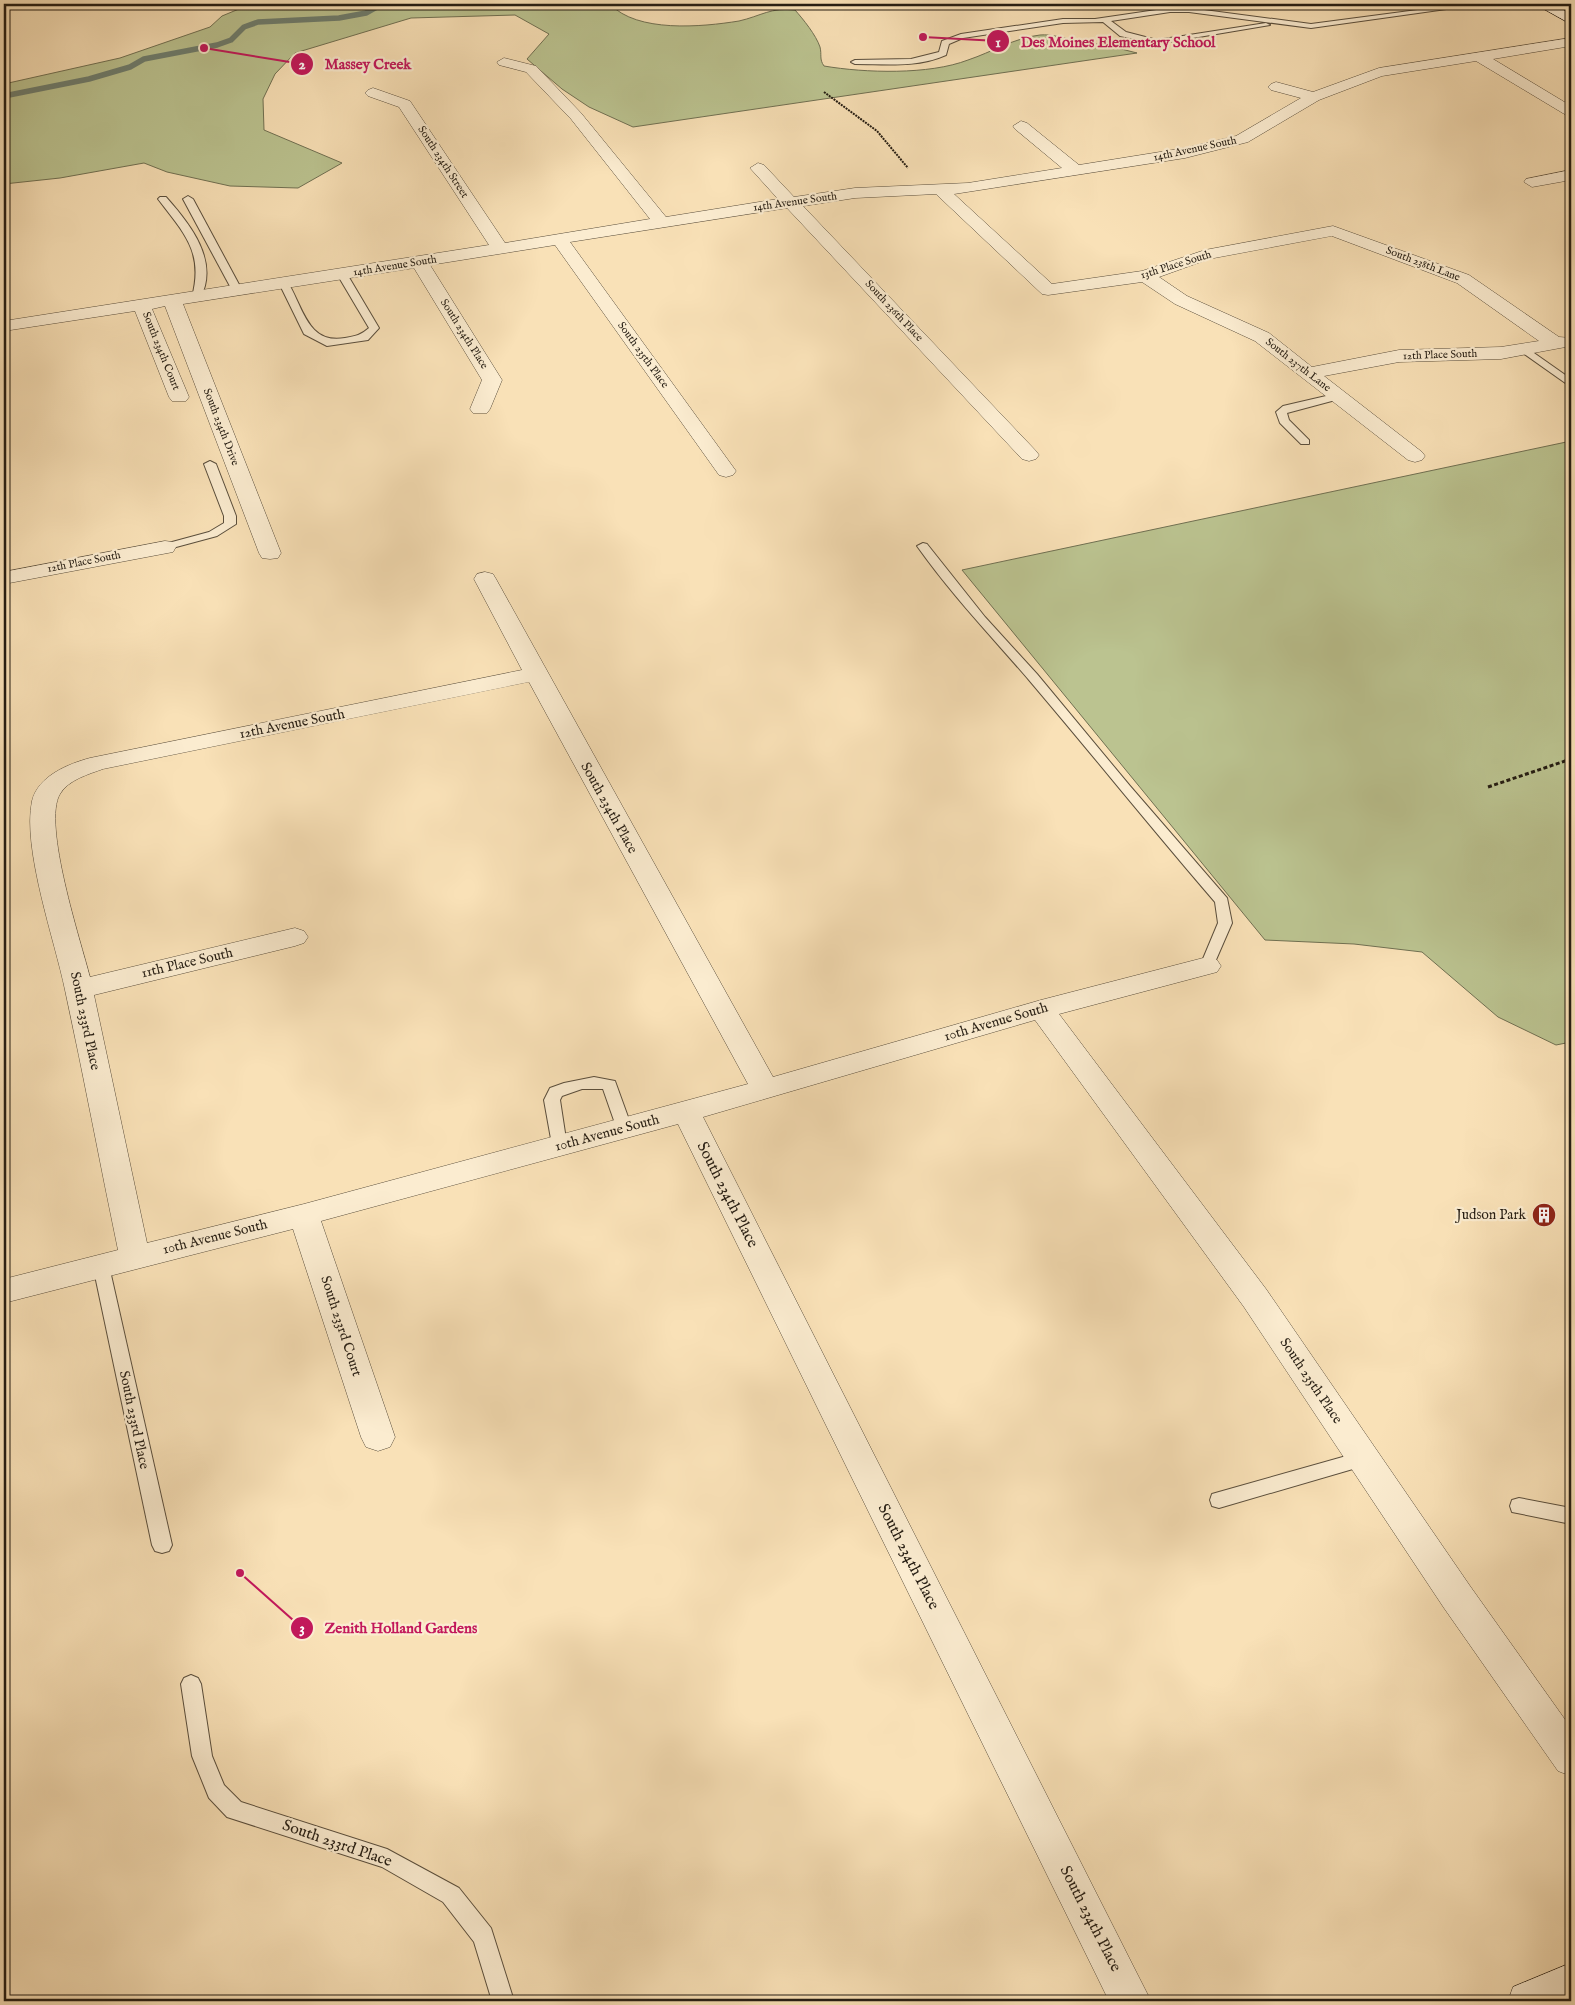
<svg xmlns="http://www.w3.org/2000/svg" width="1575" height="2005" font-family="'IM FELL English',serif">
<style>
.green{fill:#bbc390;stroke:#707052}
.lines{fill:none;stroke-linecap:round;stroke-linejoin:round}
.stream{stroke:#6e7e6f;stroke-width:5.5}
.lane-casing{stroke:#5a4e3c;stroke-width:2}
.street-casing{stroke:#5a4e3c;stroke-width:1}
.secondary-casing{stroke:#251d13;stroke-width:1}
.path-far1{stroke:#251d13;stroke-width:2;stroke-dasharray:2 1;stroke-linecap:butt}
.path{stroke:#251d13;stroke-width:3;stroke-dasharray:4 2.5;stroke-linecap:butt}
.lane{fill:#fbecd0;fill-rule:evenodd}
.street{fill:#fbecd0;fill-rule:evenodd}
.secondary{fill:#fbecd0;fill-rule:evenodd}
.labels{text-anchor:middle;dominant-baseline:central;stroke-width:4.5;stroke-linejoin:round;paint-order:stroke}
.far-street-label{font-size:11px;fill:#251d13;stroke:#fbecd0}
.street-label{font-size:14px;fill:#251d13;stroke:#fbecd0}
.poi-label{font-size:14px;fill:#251d13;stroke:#fbecd0;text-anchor:end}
.near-street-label{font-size:16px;fill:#251d13;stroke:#fbecd0}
.leader{fill:none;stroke:#c2185b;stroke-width:2}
.callout-dot{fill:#c2185b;stroke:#fbecd0;stroke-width:2}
.mark-label{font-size:15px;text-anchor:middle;font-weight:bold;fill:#fff}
.callout-label{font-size:15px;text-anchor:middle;font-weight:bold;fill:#c2185b;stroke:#fbecd0;stroke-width:4.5;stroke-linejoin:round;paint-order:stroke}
</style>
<rect width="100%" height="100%" fill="#f9e1b7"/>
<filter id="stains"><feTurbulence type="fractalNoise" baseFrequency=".004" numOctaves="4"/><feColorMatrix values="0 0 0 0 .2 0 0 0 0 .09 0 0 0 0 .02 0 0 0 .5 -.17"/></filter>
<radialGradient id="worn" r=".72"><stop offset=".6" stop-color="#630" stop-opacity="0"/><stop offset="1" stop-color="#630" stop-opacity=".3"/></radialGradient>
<!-- green -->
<g class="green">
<path d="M251 4H610C637 33 702 27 739 21 761 16 771 7 795 10 803 19 816 35 820 47 822 55 819 59 824 66 865 73 929 75 968 60 992 52 1014 38 1040 35 1052 34 1062 38 1074 40 1095 44 1116 47 1137 53L633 127 589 107 562 89 527 59 549 34 515 15 411 18 295 53 275 74 263 99 264 130 342 163 298 188 230 186 167 172 144 163 60 178 4 184V84L120 58 210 27 222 16Z"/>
<polygon points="1571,441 1571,1042 1556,1045 1498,1017 1422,952 1354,944 1265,940 962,570"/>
</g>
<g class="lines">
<!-- stream -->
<polyline class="stream" points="4,96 89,79 130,67 144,59 217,45 231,40 244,27 258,22 339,18 366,13 382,4"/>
<!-- lane casing -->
<g class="lane-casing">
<g id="lane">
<path d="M1463 4H1482L1311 28 1189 12H1170L1111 21 1126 32 1157 40 1266 23 1270 25 1157 44 1120 36 1103 22 1063 23 963 38 949 44 946 55C917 68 886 64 855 64L851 62 855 60 911 59 939 52 942 41 961 34 1063 19H1095L1170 8H1189L1311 24Z"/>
<polygon points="188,196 193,199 242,290 240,292 232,290 183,199"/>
<path d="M160 197H166C190 224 220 261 200 299L192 297C204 252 184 233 158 199Z"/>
<path d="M342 271 347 274 379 328 368 340 327 346 304 334 279 283 287 281C303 306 307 345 345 338 356 336 361 335 369 328L337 274Z"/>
<polygon points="1524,346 1571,379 1571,387 1520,351 1520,347"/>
<polygon points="1339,393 1344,396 1343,398 1287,413 1289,420 1309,440 1309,444 1301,444 1280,423 1276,412 1283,406"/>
<polygon points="210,461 216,464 236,516 236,524 217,536 165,550 161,549 161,545 209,532 224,523 224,516 204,464"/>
<path d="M923 543 927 544 985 617 1037 674 1130 786 1227 898 1232 923 1212 969 1207 971 1200 966 1218 923 1215 902C1152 829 1092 754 1029 680 991 636 951 594 917 546Z"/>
<polygon points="594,1077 615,1081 632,1128 630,1132 618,1132 603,1089 582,1089 562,1096 560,1100 567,1146 565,1150 553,1150 544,1100 550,1088 564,1083"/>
<polygon points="101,1260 107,1261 109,1266 172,1545 169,1551 162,1553 155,1551 152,1545 93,1266 95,1261"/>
<polygon points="1364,1451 1370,1454 1373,1459 1370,1464 1219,1508 1212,1506 1210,1500 1212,1494 1219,1492"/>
<polygon points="1519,1498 1571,1508 1571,1524 1512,1512 1510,1506 1512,1500"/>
<polygon points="191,1675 198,1678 201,1684 212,1756 224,1785 241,1802 387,1849 459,1888 491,1928 514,2001 492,2001 474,1942 443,1902 382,1867 227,1817 209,1798 192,1756 181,1684 184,1678"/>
</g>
</g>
<!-- street casing -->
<g class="street-casing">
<g id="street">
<path d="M1571 38V46L1493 59 1571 106V117L1566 115 1476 61 1382 76 1319 100 1248 142 1185 158 954 194 1052 284 1142 271 1205 250 1333 226 1469 275 1559 337 1571 338V346L1501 359 1399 362 1324 376 1422 452 1425 456 1422 460 1415 462 1408 460 1255 341 1175 304 1142 282 1048 295 1042 294 936 194 855 198 803 206 1036 451 1039 455 1036 459 1029 461 1022 459 787 208 570 242 736 471 733 475 726 477 719 475 555 245 430 265 502 380 490 409 487 413H473L470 409 482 380 414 268 183 304 281 553 278 558 270 559 262 558 259 553 165 306 152 309 189 397 186 401H172L169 397 135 311 4 331V321L489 245 399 107 368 96 365 93 368 90 373 88 410 101 505 243 650 219 571 119 526 72 499 65 497 62 504 58 536 66 581 113 666 217 778 199 750 168 758 163 764 165 794 197 855 188 968 183 1062 168 1015 129 1013 126 1021 121 1027 123 1079 165 1185 148 1236 136 1301 98 1271 90 1268 87 1271 84 1276 82 1313 92 1379 68ZM1332 236 1457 283 1539 341 1501 347 1399 350 1312 367 1269 333 1187 296 1159 277 1209 259Z"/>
<polygon points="1571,170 1571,180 1532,187 1524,182 1526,179"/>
<polygon points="165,541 173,542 176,547 173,552 4,584 4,572"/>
<path d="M485 572 493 574 496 579 773 1077 1041 1000 1207 957 1217 960 1221 966 1217 972 1059 1014 1266 1289 1470 1586 1571 1728V1776L1558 1771 1444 1608 1244 1307 1035 1020 703 1117 1151 2001H1109L678 1124 321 1221 395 1437 390 1447 378 1451 366 1447 361 1437 293 1229 4 1303V1279L118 1250C100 1164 84 1077 65 990 55 941 22 849 32 801 38 776 68 764 90 758L522 670 474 579 477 574ZM529 682 748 1084 304 1204 147 1243 94 995 295 946 304 943 308 937 304 931 295 928 90 977C81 942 42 823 60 794 68 780 89 774 103 769Z"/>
</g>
</g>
<!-- secondary casing -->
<g class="secondary-casing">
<g id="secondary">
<polygon points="1535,4 1552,4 1571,14 1571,24"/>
<polygon points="1571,1963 1571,2001 1508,2001 1513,1987"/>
</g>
</g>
<!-- path-far1 -->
<polyline class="path-far1" points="824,92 877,131 908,168"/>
<!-- path -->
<polyline class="path" points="1488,787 1571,759"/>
<!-- lane -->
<use href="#lane" class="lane"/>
<!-- street -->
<use href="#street" class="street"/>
<!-- secondary -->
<use href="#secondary" class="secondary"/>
</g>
<!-- icons -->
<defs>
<g id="building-disc" transform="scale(1.25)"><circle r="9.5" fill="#8f2418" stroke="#fbecd0"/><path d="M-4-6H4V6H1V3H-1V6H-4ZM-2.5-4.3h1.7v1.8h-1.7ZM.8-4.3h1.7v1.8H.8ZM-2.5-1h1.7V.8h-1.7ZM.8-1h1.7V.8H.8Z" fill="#fff"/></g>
</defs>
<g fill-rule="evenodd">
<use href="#building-disc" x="1544" y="1215"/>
</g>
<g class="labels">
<!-- far-street labels -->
<g class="far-street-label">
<text transform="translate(1195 149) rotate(-12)">14th Avenue South</text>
<text transform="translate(443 162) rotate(57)">South 234th Street</text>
<text transform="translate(795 202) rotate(-8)">14th Avenue South</text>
<text transform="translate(1423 264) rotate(21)">South 238th Lane</text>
<text transform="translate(1176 265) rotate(-17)">13th Place South</text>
<text transform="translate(395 266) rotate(-9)">14th Avenue South</text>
<text transform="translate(894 311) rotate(47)">South 236th Place</text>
<text transform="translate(464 334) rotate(58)">South 234th Place</text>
<text transform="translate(161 351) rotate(68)">South 234th Court</text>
<text transform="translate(643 355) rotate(54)">South 235th Place</text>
<text transform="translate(1440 355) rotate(-2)">12th Place South</text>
<text transform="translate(1298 365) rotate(38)">South 237th Lane</text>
<text transform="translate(221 427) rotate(69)">South 234th Drive</text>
<text transform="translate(84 562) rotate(-11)">12th Place South</text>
</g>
<!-- street labels -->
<g class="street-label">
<text transform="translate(292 724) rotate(-11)">12th Avenue South</text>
<text transform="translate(609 808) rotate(61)">South 234th Place</text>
<text transform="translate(187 963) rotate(-13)">11th Place South</text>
<text transform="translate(85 1021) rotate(78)">South 233rd Place</text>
<text transform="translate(996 1022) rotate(-16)">10th Avenue South</text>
<text transform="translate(607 1133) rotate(-15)">10th Avenue South</text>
<text transform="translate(215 1237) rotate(-14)">10th Avenue South</text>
<text transform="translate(341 1326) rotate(72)">South 233rd Court</text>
<text transform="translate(1311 1381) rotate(56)">South 235th Place</text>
<text transform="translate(134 1420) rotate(78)">South 233rd Place</text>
</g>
<!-- poi labels -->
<g class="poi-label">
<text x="1526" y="1215">Judson Park</text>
</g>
<!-- near-street labels -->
<g class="near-street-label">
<text transform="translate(727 1195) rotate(63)">South 234th Place</text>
<text transform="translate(908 1557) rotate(63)">South 234th Place</text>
<text transform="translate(337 1844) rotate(19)">South 233rd Place</text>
<text transform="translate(1090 1919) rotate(63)">South 234th Place</text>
</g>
</g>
<!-- callouts -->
<path class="leader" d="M923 37L998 41M204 48L302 64M240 1573L302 1628"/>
<g class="callout-dot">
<circle cx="923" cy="37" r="5"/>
<circle cx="204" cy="48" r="5"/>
<circle cx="240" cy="1573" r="5"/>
<circle cx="998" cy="41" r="12"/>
<circle cx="302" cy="64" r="12"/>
<circle cx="302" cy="1628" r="12"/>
</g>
<g class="mark-label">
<text x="998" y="47">1</text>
<text x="302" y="69">2</text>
<text x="302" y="1633">3</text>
</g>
<g class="callout-label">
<text x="1118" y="47">Des Moines Elementary School</text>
<text x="368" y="69">Massey Creek</text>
<text x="401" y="1633">Zenith Holland Gardens</text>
</g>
<!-- margin -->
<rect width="1575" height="2005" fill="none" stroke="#f9e1b7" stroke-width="20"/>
<rect x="5" y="5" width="1565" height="1995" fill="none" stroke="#251d13" stroke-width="2.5"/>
<rect x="10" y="10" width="1555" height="1985" fill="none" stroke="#251d13"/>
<rect width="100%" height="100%" filter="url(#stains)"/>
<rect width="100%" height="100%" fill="url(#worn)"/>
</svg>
